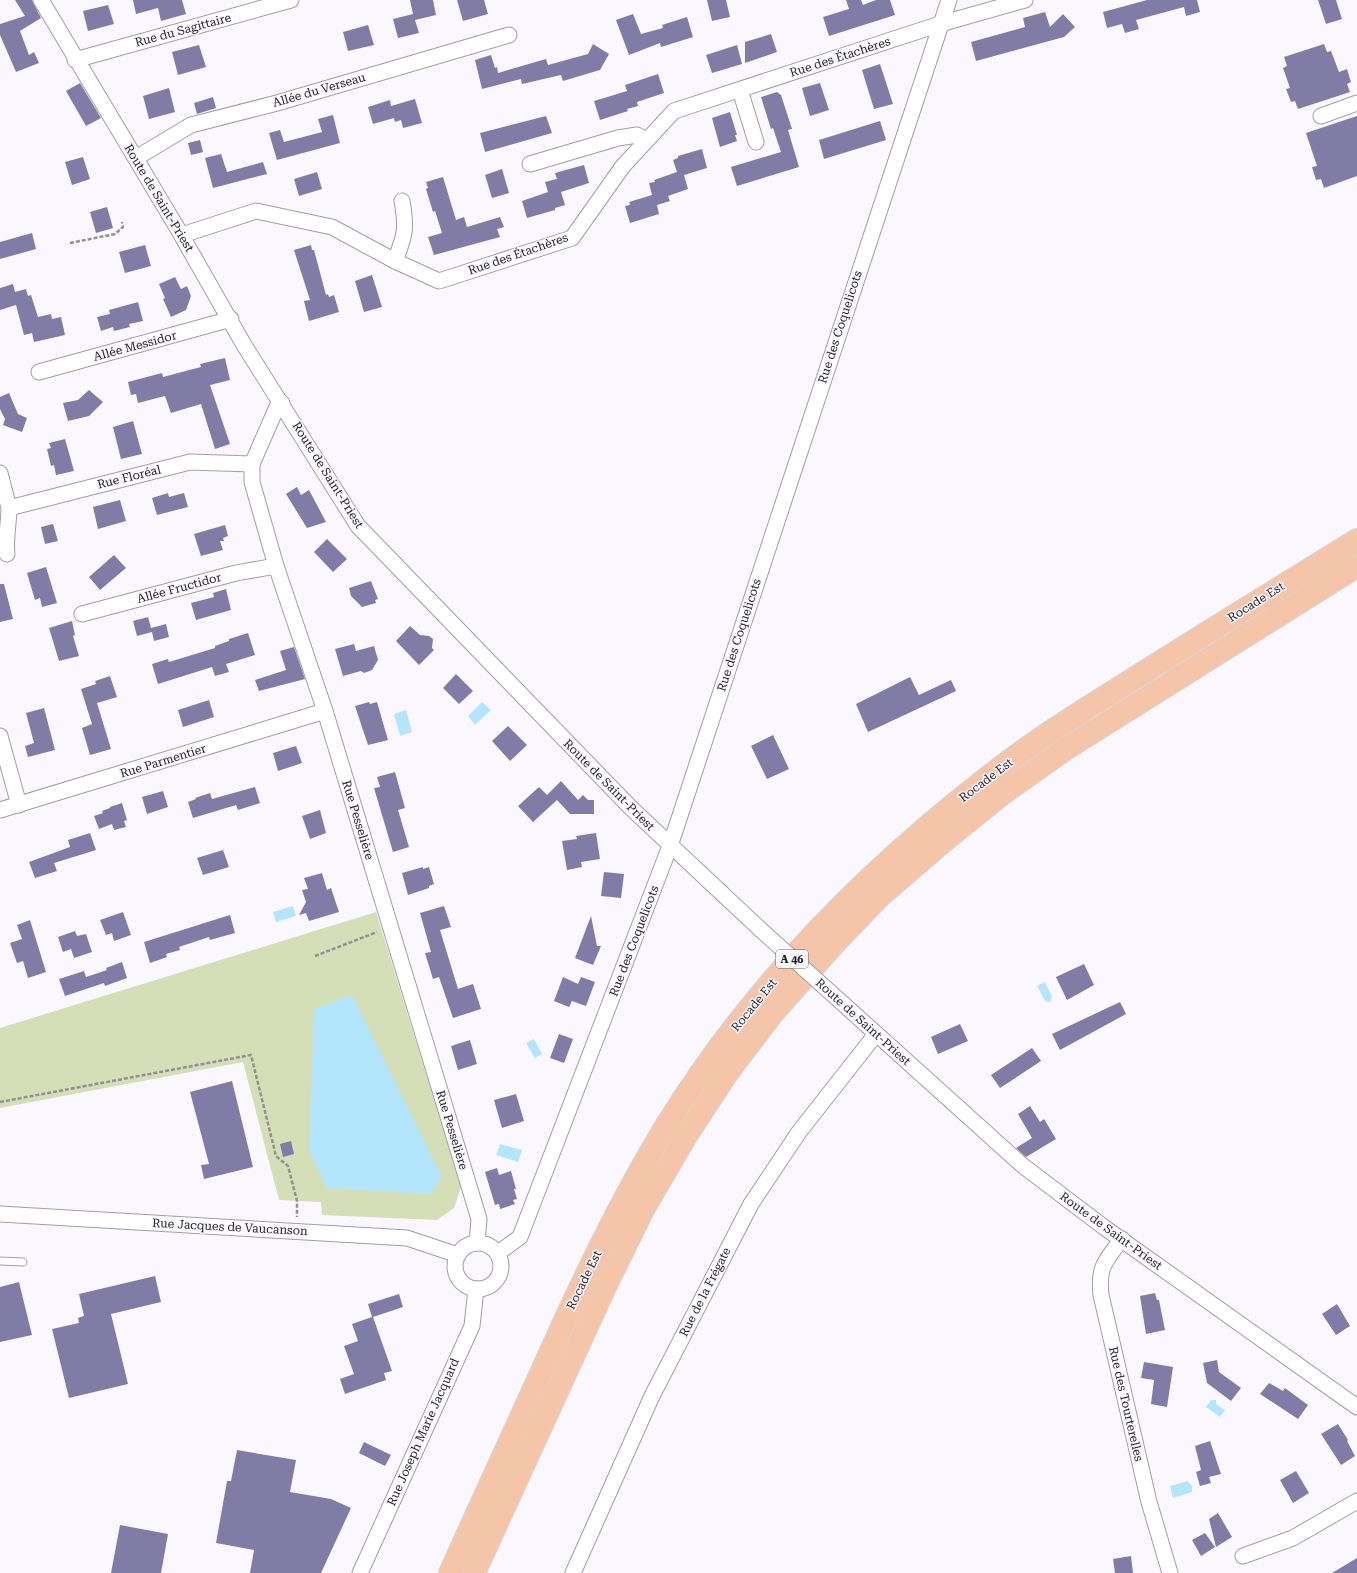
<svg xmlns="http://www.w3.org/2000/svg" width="1357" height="1573" font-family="'Roboto Serif',serif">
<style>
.green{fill:#d5dfb7}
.water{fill:#b3e6fd}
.building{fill:#807ca5}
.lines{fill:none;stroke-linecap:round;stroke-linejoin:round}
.lane-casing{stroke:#a19da5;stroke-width:9}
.street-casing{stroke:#a19da5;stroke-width:17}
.highway-casing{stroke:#d7d7d7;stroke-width:24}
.path{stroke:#928f95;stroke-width:2.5;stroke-dasharray:4 2;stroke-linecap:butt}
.lane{stroke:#fff;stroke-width:7}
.street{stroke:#fff;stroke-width:15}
.highway{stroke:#f5c5a9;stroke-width:22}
.street-bridge-casing{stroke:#a19da5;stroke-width:17;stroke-linecap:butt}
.street-bridge{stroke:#fff;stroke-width:15}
.labels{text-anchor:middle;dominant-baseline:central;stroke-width:3;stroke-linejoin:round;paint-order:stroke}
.shield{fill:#fbf7ff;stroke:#626064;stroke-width:1}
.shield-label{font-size:11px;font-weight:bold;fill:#201f22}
.street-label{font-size:12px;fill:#201f22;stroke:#fbf7ff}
</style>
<rect width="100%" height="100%" fill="#fbf7ff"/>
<!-- green -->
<polygon class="green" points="376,912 461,1187 454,1208 437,1220 322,1215 321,1202 279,1200 243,1062 0,1108 0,1028"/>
<!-- water -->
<g class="water">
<polygon points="482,702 491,710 475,725 468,716"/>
<polygon points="406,710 412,732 400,736 394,714"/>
<polygon points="293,906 296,916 276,922 273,912"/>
<polygon points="1045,982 1052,997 1050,1002 1045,1001 1037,986"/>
<polygon points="352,995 442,1177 430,1194 327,1188 309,1151 314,1009"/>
<polygon points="534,1039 542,1054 535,1058 526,1043"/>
<polygon points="500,1144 522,1150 518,1162 496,1155"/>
<polygon points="1211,1400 1216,1400 1216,1404 1225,1410 1220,1417 1206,1407"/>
<polygon points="1188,1481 1192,1486 1192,1492 1173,1498 1170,1486"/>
</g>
<!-- building -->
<g class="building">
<polygon points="15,0 32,0 41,18 20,31 29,55 34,52 39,63 16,72 0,35 0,24 25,16"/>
<polygon points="133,0 182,0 186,14 161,21 158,8 136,14"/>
<polygon points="410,0 433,0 436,15 415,20 419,33 398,38 393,19 413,14"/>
<polygon points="457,0 484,0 488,14 463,21"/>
<polygon points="707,0 726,0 730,17 712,21"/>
<polygon points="846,0 861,0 863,5 876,0 890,0 895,15 829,36 823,17 849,9"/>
<polygon points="1147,0 1197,0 1200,12 1186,16 1184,7 1136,20 1139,29 1125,33 1122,24 1107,28 1103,12"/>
<polygon points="1318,0 1336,0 1342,19 1326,24"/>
<polygon points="108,5 114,24 88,31 83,11"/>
<polygon points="1045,12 1050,27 1063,14 1075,27 1064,37 976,61 971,42 1025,27 1023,18"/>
<polygon points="633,14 641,34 663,28 662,25 687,17 693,37 661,47 660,43 629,55 616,20"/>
<polygon points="368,25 374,45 348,51 343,32"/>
<polygon points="771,34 777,52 745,63 745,42"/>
<polygon points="593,44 609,54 600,70 563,81 561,75 522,84 521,79 482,89 475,60 491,55 495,68 497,67 498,73 546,59 548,65 588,54"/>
<polygon points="1324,44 1327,52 1331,51 1339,72 1347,69 1351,82 1347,84 1350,92 1298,109 1295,101 1291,102 1286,89 1290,88 1283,68 1287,66 1284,57"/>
<polygon points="199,45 206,67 178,75 172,52"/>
<polygon points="737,45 742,64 712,73 706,55"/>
<polygon points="880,64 893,104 874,109 862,70"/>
<polygon points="658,74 664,93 637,102 638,106 627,109 628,111 600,120 594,101 627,91 625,85"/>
<polygon points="80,83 101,118 86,126 66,91"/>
<polygon points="820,83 829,110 810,116 802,88"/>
<polygon points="169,88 175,112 149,119 143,96"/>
<polygon points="777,92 781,95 792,129 788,130 799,167 737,186 731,167 781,152 773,128 771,129 761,97"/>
<polygon points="213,97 216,108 197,114 194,103"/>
<polygon points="415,99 422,123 403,128 401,120 395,122 394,118 373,124 368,107 390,100 391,106"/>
<polygon points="730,112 737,135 735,135 737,141 720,147 712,118"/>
<polygon points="333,115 340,143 277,160 269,133 280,130 284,142 322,132 318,119"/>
<polygon points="546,116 552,133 485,152 480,133"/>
<polygon points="1357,116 1357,176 1324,188 1321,179 1316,180 1312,167 1317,166 1306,133"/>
<polygon points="880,121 886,140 824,159 819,140"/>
<polygon points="200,140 203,152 191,155 188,143"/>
<polygon points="702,149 707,168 684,175 688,189 668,196 670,201 657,205 659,214 630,223 625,206 630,205 629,202 652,195 649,183 655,182 654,180 677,172 673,160 678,158 678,156"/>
<polygon points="221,154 227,172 263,162 267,174 213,188 205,158"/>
<polygon points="83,157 90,179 72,185 65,162"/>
<polygon points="584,165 589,183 561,192 565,205 555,208 555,210 527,218 522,201 548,192 545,182 557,179 555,173"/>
<polygon points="502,169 509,193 492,198 485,175"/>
<polygon points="317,172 322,189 299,196 294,179"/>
<polygon points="443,177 456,220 464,217 467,227 500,217 504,227 497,229 500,237 434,255 428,237 442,233 435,211 433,212 426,189 428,188 426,182"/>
<polygon points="107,207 113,228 96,233 90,212"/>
<polygon points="32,233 36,249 0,259 0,242"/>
<polygon points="145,245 151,266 125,273 119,252"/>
<polygon points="311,245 312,250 314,250 326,295 328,294 329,297 334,295 339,312 309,321 304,301 310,300 294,250"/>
<polygon points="372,275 382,307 364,312 355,281"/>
<polygon points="175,277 181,289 187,286 191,296 186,310 171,317 163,299 165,298 159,284"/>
<polygon points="13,284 15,292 26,289 28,296 31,295 38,317 51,314 52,319 61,317 65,335 34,342 32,333 24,335 16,305 0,310 0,288"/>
<polygon points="138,302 143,321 129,324 130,327 114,331 113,327 101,331 97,317 110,314 109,310"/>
<polygon points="225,358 230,380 210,385 230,444 215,449 201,404 171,413 165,396 138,403 136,394 131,395 128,382 162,373 163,377 201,367 200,364"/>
<polygon points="89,390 103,402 89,416 68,421 63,403 78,400"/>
<polygon points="9,393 18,414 27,418 22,432 3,425 5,419 0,409 0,397"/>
<polygon points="133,421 142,454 121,459 113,427"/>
<polygon points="65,439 74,471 56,475 54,465 51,466 47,449 51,448 49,443"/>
<polygon points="297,487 301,495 309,490 326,522 307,528 286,494"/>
<polygon points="168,493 169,497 184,493 188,507 157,515 152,498"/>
<polygon points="120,500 126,521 98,529 93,507"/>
<polygon points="53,524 58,541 45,544 41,527"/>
<polygon points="225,525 228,536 223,538 224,541 220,541 223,550 201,556 194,534"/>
<polygon points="327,539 347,559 333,572 314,552"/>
<polygon points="114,555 126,568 100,590 89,577"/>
<polygon points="46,567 57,603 42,607 40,598 35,600 27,573"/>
<polygon points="371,581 378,599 375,600 376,603 362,607 351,596 349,588"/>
<polygon points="0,584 4,584 13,619 0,622"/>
<polygon points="226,589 231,610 196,620 191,603 214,597 213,593"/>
<polygon points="148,617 151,628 166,624 169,637 154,641 152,632 137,636 133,621"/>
<polygon points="72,621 75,635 73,636 79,656 59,661 49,628"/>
<polygon points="410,626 420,635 429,636 433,639 432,648 434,650 419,665 396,641"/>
<polygon points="248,633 255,655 226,664 229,672 215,676 212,667 158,684 152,664 168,659 169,662 215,648 215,646 229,641 229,639"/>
<polygon points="354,644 356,651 374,646 378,660 372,670 364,673 361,671 343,676 335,649"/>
<polygon points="294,647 305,679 259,691 255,680 286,670 280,651"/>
<polygon points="456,674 473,691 459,704 443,688"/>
<polygon points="110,676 117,697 97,703 111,749 90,755 82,728 92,724 81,689 96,684 95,681"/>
<polygon points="910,677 919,695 951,680 956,691 868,732 856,704"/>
<polygon points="209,700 214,717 183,727 178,710"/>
<polygon points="369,702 370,704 377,702 388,740 368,745 355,706"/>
<polygon points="44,708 55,750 28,757 25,746 34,743 26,713"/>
<polygon points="508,726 527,745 510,761 492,741"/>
<polygon points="773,735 789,769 767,779 751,746"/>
<polygon points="296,746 302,763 278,771 273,753"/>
<polygon points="395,772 405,808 398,810 409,847 393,852 374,788 380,787 377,777"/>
<polygon points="561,781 578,800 583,795 588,800 594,800 594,814 570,814 557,800 533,822 518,806 539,787 547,795"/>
<polygon points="255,787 260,803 238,810 236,805 193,818 188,802 196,799 195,798 210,793 212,799"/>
<polygon points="163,791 168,807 147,814 142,797"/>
<polygon points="122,803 127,820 124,821 126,827 114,830 112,824 99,829 94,816 103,813 102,811 110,808 110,807"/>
<polygon points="320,810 326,833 310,839 302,816"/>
<polygon points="90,833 96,850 54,863 57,871 35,878 29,862 70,847 68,840"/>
<polygon points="596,833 600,859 581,862 582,867 567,870 562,841 577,839 576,836"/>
<polygon points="223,850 229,867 203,875 197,858"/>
<polygon points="423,867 423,869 429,867 434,884 429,886 429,888 408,895 402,873"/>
<polygon points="604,872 624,874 621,898 601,896"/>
<polygon points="322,873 327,890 331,888 339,912 309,921 306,913 299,915 306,902 302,890 308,889 304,878"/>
<polygon points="444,906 451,927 440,930 458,989 473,984 481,1009 453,1018 439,977 433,979 425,953 431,952 420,913"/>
<polygon points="123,912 131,935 114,941 112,933 106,935 100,920"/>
<polygon points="230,915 235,933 210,940 209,937 179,947 180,950 166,954 167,957 150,963 144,942"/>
<polygon points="591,916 597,946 601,946 593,965 575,958"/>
<polygon points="30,920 46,972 28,978 23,961 17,963 10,943 22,939 17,925"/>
<polygon points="75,931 77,936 86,934 92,952 74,958 71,949 63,952 58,937"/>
<polygon points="122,962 127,978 105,986 104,983 65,996 59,979 84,971 86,977 107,970 106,968"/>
<polygon points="1084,964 1094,985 1067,1000 1056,977"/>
<polygon points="563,977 578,984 581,977 595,982 586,1006 572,1001 569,1007 554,1001"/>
<polygon points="1120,1002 1126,1014 1060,1050 1052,1034"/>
<polygon points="960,1024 968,1041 938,1054 931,1037"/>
<polygon points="559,1034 573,1039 564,1063 550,1058"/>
<polygon points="470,1040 477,1064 458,1070 451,1046"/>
<polygon points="1032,1048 1041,1061 1000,1088 991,1075"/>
<polygon points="232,1081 253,1167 204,1179 201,1165 209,1164 190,1092"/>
<polygon points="516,1094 524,1121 502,1128 494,1100"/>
<polygon points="1030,1106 1040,1122 1044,1119 1056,1139 1026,1157 1016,1148 1032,1138 1018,1114"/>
<polygon points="291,1141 294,1154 283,1157 280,1144"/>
<polygon points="497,1168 499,1175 511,1171 516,1189 514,1189 517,1199 513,1200 515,1204 500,1209 499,1204 495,1205 485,1172"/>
<polygon points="155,1276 161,1302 111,1314 128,1384 69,1398 52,1329 79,1323 78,1318 84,1316 79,1294"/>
<polygon points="19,1282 32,1335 0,1342 0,1287"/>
<polygon points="1155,1293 1157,1300 1159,1300 1165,1330 1146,1334 1140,1296"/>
<polygon points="399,1294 403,1307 373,1317 392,1371 384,1373 386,1380 345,1394 340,1379 354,1374 344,1346 358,1341 352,1324 372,1317 368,1304"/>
<polygon points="1337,1304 1350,1326 1336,1335 1322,1314"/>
<polygon points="1217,1360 1219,1372 1241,1388 1231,1401 1207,1383 1203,1363"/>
<polygon points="1144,1362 1173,1367 1167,1407 1151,1404 1154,1380 1141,1378"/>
<polygon points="1269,1383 1283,1391 1285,1388 1308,1405 1298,1419 1260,1394"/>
<polygon points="1338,1424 1348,1440 1347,1441 1355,1456 1341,1465 1321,1434"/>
<polygon points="1210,1441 1221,1474 1209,1477 1211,1483 1200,1486 1196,1472 1201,1470 1195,1446"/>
<polygon points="364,1442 391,1455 385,1466 359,1453"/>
<polygon points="237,1450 296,1460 290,1492 331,1499 351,1508 321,1573 250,1573 254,1550 216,1543 227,1481 231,1481"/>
<polygon points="1296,1471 1309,1493 1293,1503 1280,1480"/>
<polygon points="1218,1513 1232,1537 1216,1547 1209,1519"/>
<polygon points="120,1525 168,1534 161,1573 111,1573"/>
<polygon points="1205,1533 1215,1547 1201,1556 1192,1540"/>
<polygon points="1131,1556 1133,1573 1115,1573 1113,1559"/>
<polygon points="1357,1558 1357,1573 1332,1573"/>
</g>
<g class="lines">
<!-- lane casing -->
<g class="lane-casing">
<polyline id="lane" points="0,1261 23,1262"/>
</g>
<!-- street casing -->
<g class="street-casing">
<g id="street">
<polyline points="41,0 179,231 244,345 358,526 631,808 761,930"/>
<polyline points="75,60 291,0"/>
<polyline points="740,90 756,142"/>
<polyline points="1321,116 1357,103"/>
<polyline points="136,158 191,125 277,103 509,35"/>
<polyline points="530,164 618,138 637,135 647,140"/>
<polyline points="182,235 256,211 332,227 395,261 439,281 572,238 623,166 674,111 940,24 1025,0"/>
<path d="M395 261C405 235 407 229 402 201"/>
<polyline points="39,372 231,319"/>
<polyline points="282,403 277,407 252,464 252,482 276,566 325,711 479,1219 477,1243"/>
<polyline points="0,473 9,508 190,462 252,464"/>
<path d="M7 554C5 539 9 523 9 508"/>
<polyline points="82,614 236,573 276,566"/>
<polyline points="0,736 19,805"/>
<polyline points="0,810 325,711"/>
<polyline points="840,1001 1022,1165 1105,1228 1357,1407"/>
<polyline points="0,1214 407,1238 458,1255"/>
<path d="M1122 1239C1105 1261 1098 1267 1101 1295L1149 1502 1170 1573"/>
<circle cx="478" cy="1266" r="23"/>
<polyline points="498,1253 520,1237 670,846 949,0"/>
<polyline points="1243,1556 1293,1538 1357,1501"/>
<polyline points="360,1573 472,1326 476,1289"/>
<polyline points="573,1573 652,1396 751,1204 799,1132 876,1034"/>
</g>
</g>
<!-- highway casing -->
<g class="highway-casing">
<g id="highway">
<path d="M450 1573C480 1506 511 1439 541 1373 579 1288 618 1205 666 1126 750 990 862 875 987 778 1037 738 1092 705 1146 671 1216 627 1287 583 1357 540"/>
<polyline points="474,1573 605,1287 644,1208 686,1136 728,1072 772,1014 833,945 879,897 944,841 1002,794 1067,748 1357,566"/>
</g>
</g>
<!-- path -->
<g class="path">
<polyline points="70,243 115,234 123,227 122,222"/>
<polyline points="315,956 377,932"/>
<polyline points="0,1102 251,1055 276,1156 288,1166 297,1201 297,1217"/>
</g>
<!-- lane -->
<use href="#lane" class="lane"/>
<!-- street -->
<use href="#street" class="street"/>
<!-- highway -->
<use href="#highway" class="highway"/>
<!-- street-bridge casing -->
<g class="street-bridge-casing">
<polyline id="street-bridge" points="761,930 840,1001"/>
</g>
<!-- street-bridge -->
<use href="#street-bridge" class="street-bridge"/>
</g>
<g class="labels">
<!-- shield labels -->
<rect class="shield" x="776" y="950" width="32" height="18" rx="3"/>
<g class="shield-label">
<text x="792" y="959">A 46</text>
</g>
<!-- street labels -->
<g class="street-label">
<text transform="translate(183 30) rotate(-15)">Rue du Sagittaire</text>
<text transform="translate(840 57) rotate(-18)">Rue des Étachères</text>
<text transform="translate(319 90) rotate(-16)">Allée du Verseau</text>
<text transform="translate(159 198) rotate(59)">Route de Saint-Priest</text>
<text transform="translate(518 254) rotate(-19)">Rue des Étachères</text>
<text transform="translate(840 327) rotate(-72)">Rue des Coquelicots</text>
<text transform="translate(135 346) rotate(-15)">Allée Messidor</text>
<text transform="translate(328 475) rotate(58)">Route de Saint-Priest</text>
<text transform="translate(129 477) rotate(-14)">Rue Floréal</text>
<text transform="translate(179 588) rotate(-15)">Allée Fructidor</text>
<text transform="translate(1256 602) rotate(-32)">Rocade Est</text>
<text transform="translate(739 635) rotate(-72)">Rue des Coquelicots</text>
<text transform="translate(163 761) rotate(-17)">Rue Parmentier</text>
<text transform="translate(986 780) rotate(-37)">Rocade Est</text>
<text transform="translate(609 785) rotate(45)">Route de Saint-Priest</text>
<text transform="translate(358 820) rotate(73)">Rue Pesselière</text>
<text transform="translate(634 941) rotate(-69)">Rue des Coquelicots</text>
<text transform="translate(754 1005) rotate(-51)">Rocade Est</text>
<text transform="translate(863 1022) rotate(42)">Route de Saint-Priest</text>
<text transform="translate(452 1130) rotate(73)">Rue Pesselière</text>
<text transform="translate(230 1227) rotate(3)">Rue Jacques de Vaucanson</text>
<text transform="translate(1111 1231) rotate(36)">Route de Saint-Priest</text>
<text transform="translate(584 1280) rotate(-64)">Rocade Est</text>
<text transform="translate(705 1292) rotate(-63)">Rue de la Frégate</text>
<text transform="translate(1126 1404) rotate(77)">Rue des Tourterelles</text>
<text transform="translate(423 1432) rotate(-66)">Rue Joseph Marie Jacquard</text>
</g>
</g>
</svg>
